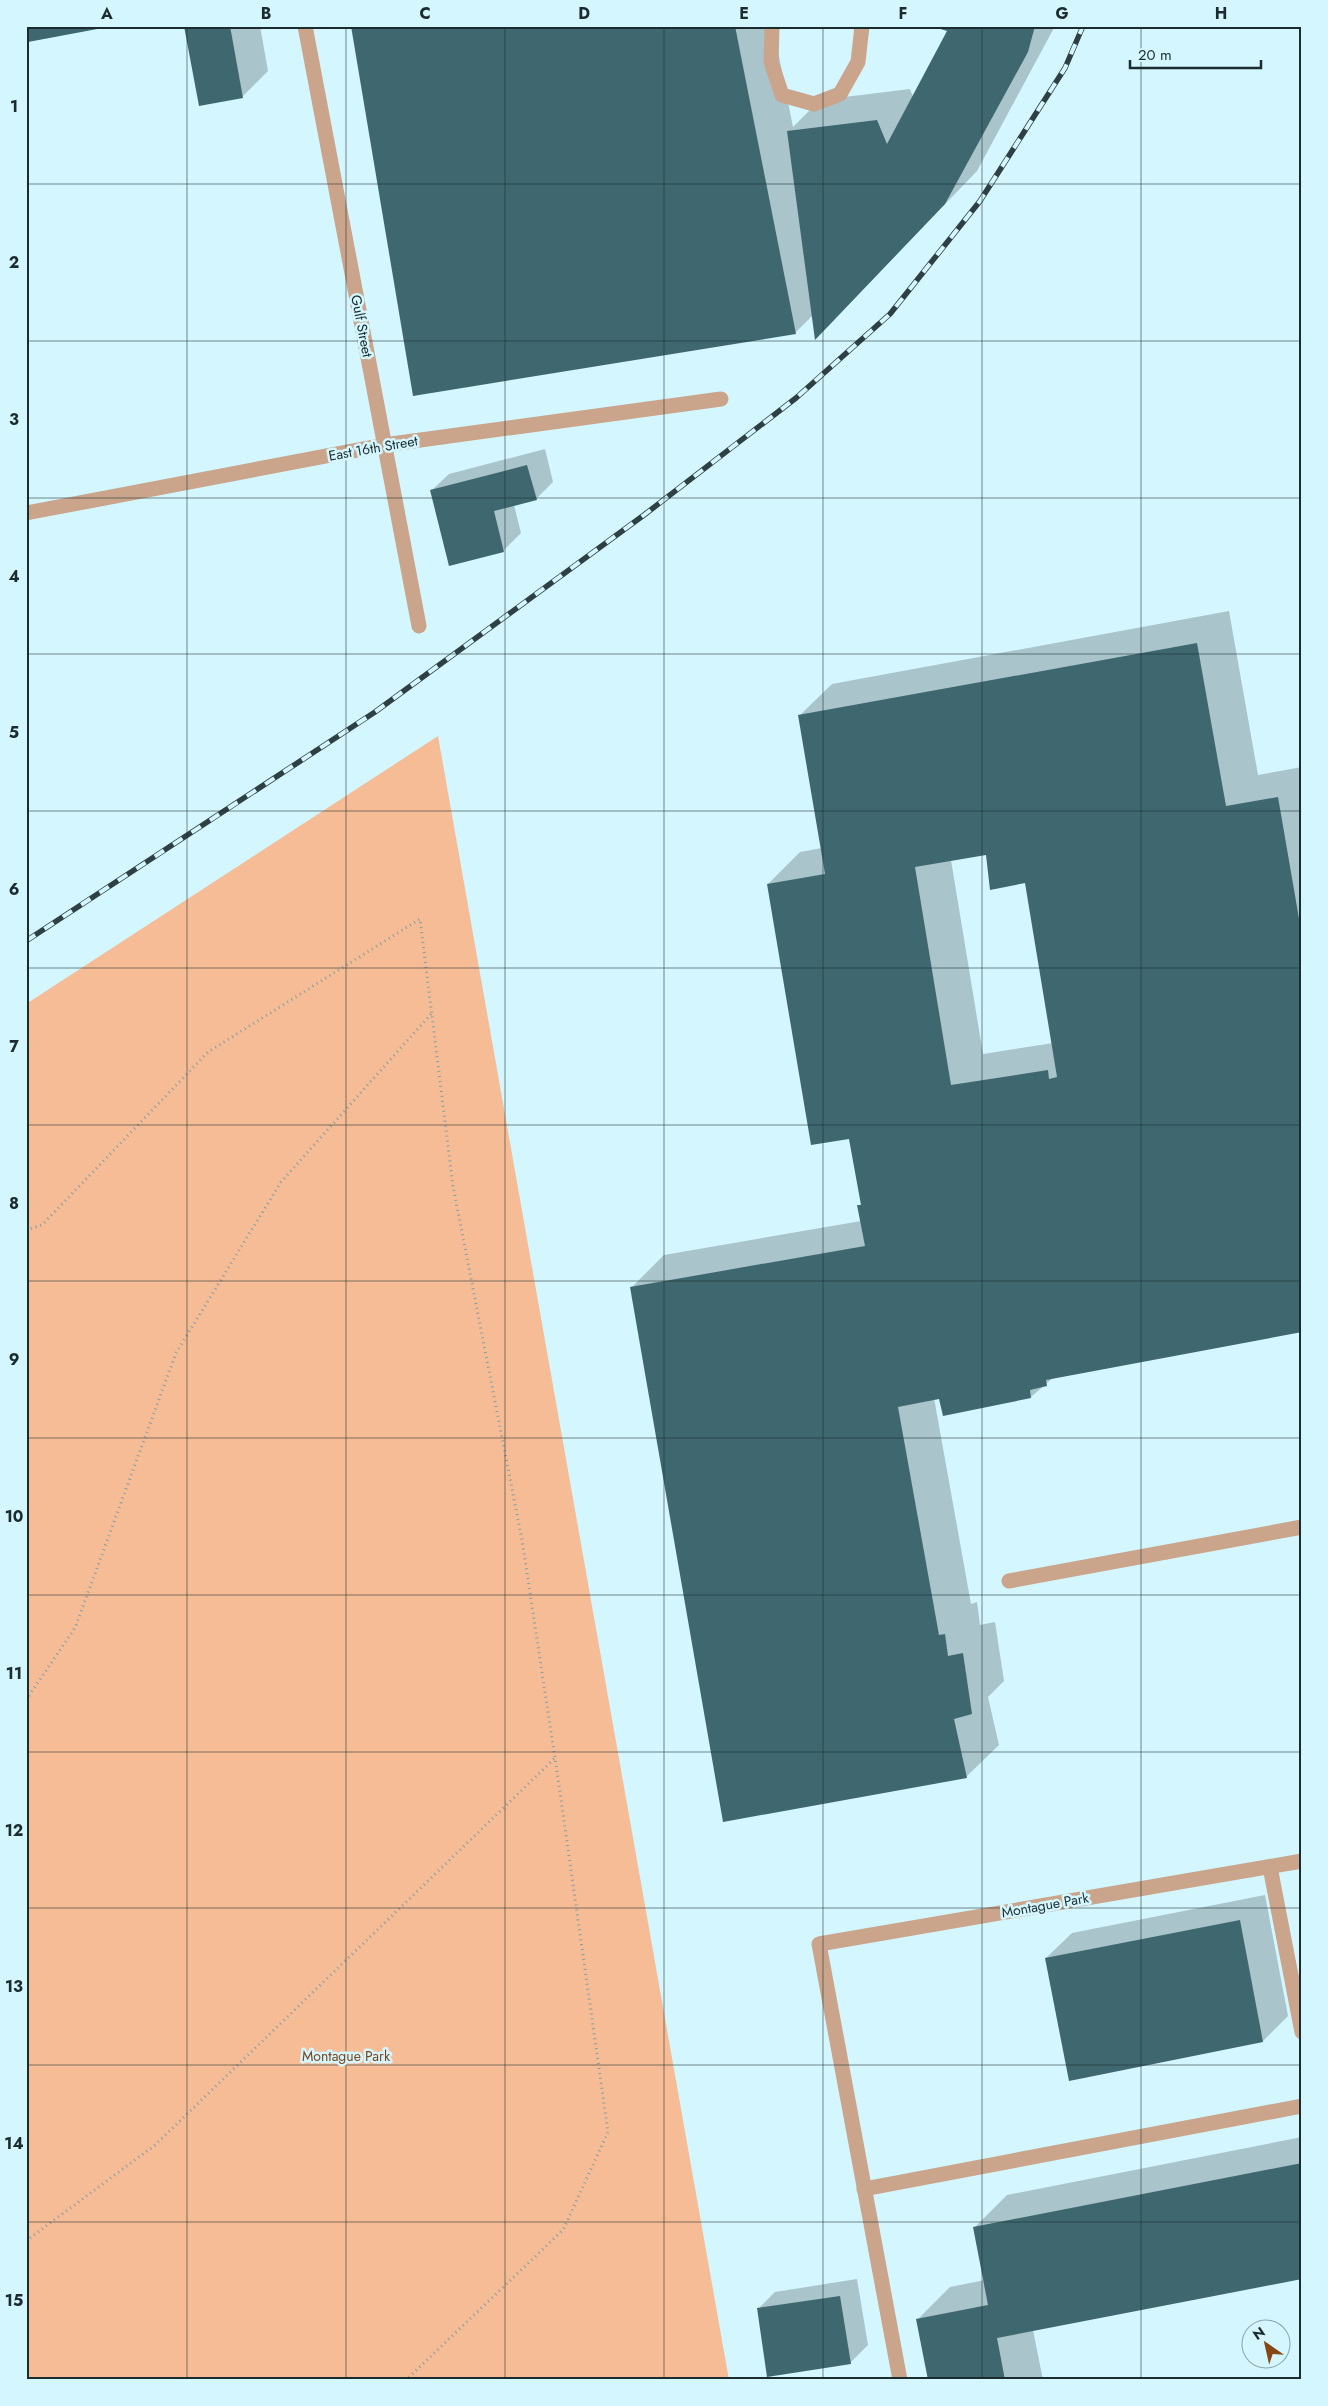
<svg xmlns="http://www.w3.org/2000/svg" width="1328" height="2406" font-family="Jost,sans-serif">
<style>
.green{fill:#f6bc96}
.shadow{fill:#0003;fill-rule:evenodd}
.building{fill:#3f676f;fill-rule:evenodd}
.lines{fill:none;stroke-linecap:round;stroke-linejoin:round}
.path{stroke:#849ea4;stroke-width:3;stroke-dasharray:1 4;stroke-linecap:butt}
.service{stroke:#caa48b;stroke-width:15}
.minor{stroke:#caa48b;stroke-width:15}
.rail-casing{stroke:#2e4044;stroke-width:5.5}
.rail{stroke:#d4f6fe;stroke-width:4;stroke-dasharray:11;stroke-linecap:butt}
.grid{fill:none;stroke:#1b2c2f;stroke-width:1;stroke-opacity:0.55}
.labels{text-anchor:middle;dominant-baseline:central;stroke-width:5;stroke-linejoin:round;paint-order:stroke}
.street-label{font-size:14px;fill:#1b2c2f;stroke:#d4f6fe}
.park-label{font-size:14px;fill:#7c451b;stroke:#d4f6fe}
.neatline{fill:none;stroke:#1b2c2f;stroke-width:2}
.grid-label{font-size:16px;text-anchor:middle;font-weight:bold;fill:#1b2c2f}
</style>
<rect width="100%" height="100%" fill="#d4f6fe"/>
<!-- green -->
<polygon class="green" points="438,736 729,2380 26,2380 26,1004"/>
<!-- shadow -->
<g class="shadow">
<polygon points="186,26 260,26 268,71 242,97"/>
<polygon points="352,26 773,26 793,127 820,100 910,89 913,97 948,30 933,26 1055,26 977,171 816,338 813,315 796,332 414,394"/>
<polygon points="545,449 553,482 536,499 514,505 521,533 504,550 450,564 431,491 449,474"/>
<path d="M1229 611 1258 775 1302 767V1331L1054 1377 1031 1397 934 1398 971 1604 977 1602 980 1625 995 1622 1004 1681 988 1697 999 1745 966 1777 631 1288 664 1255 861 1221 859 1206 862 1203 850 1137 768 884 800 852 822 848 799 716 832 684ZM987 854 1026 882 1053 1043 983 1054 951 860Z"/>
<polygon points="1265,1895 1288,2016 1263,2041 1046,1958 1072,1933"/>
<polygon points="1302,2137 1302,2277 1033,2330 1043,2380 929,2380 917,2320 950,2287 985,2280 975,2227 1007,2195"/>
<polygon points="857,2279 868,2345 850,2363 758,2309 775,2292"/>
</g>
<!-- building -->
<g class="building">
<polygon points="26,26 108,26 108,27 28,42"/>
<polygon points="184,26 230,26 243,98 199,106"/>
<polygon points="351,26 735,26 796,334 413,396"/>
<polygon points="931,26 1035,26 1028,52 945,204 815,340 787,131 877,120 887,144 947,31"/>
<polygon points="527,465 537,500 494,511 504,552 449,566 430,490"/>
<path d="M1197 643 1226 806 1278 797 1302 936V1332L1046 1380 1047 1386 1030 1390 1031 1398 943 1416 939 1399 898 1407 939 1635 945 1634 948 1656 963 1653 972 1714 954 1719 967 1778 723 1822 630 1287 865 1246 857 1205H861L849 1139 811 1145 767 884 825 874 798 715ZM986 855 990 890 1025 883 1057 1077 1049 1079 1048 1070 951 1085 915 867Z"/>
<polygon points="1240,1920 1263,2042 1069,2081 1045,1958"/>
<polygon points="1302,2163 1302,2279 997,2338 1005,2380 928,2380 916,2319 988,2305 973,2227"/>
<polygon points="840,2296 851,2364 767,2377 757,2308"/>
</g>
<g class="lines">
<!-- path -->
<g class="path">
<polyline points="26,1230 42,1225 208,1052 420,919 453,1186 522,1540 559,1785 608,2132 563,2230 406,2380"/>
<polyline points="26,1700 75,1628 176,1353 281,1182 432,1013"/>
<polyline points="26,2241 155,2145 555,1758"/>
</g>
<!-- service -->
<g class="service">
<polyline points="772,26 771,62 782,95 814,104 840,94 858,62 862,26"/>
<polyline points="1009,1581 1302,1527"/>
</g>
<!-- minor -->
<g class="minor">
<polyline points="305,26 419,626"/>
<polyline points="26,513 384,445 721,399"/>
<polyline points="1270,1867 1302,2032"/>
<polyline points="864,2189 1302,2106"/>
<polyline points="900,2380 819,1944 1302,1861"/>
</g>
<!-- rail casing -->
<g class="rail-casing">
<polyline id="rail" points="26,941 375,712 644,515 796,398 890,314 980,201 1065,68 1083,26"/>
</g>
<!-- rail -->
<use href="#rail" class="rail"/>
</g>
<!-- grid -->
<path class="grid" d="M187 26V2380M346 26V2380M505 26V2380M664 26V2380M823 26V2380M982 26V2380M1141 26V2380M26 184H1302M26 341H1302M26 498H1302M26 654H1302M26 811H1302M26 968H1302M26 1125H1302M26 1281H1302M26 1438H1302M26 1595H1302M26 1752H1302M26 1908H1302M26 2065H1302M26 2222H1302"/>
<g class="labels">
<!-- street labels -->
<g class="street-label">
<text transform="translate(362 326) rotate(79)">Gulf Street</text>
<text transform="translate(373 448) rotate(-10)">East 16th Street</text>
<text transform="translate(1045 1905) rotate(-10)">Montague Park</text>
</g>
<!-- park labels -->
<g class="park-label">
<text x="346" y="2056">Montague Park</text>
</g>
</g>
<!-- border -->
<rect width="1328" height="2406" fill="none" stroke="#d4f6fe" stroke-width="55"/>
<!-- north arrow -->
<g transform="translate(1266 2344) rotate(326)"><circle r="24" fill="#d4f6fe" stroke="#8aa5ab"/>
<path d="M0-4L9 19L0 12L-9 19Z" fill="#884712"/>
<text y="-8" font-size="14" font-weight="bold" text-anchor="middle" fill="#1b2c2f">N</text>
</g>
<!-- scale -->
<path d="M1130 60v8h131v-8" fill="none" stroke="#1b2c2f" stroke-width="2.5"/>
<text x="1138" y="60" font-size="15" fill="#1b2c2f" stroke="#d4f6fe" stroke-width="4" paint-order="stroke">20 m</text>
<rect x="28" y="28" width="1272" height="2350" class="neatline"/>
<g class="grid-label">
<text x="107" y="19">A</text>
<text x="266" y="19">B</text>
<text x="425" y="19">C</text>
<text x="584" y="19">D</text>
<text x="744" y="19">E</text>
<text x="903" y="19">F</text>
<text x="1062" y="19">G</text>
<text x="1221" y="19">H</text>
<text x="14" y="112">1</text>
<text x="14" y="268">2</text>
<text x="14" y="425">3</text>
<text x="14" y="582">4</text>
<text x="14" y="738">5</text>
<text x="14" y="895">6</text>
<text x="14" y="1052">7</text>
<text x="14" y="1209">8</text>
<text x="14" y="1365">9</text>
<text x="14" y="1522">10</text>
<text x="14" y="1679">11</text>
<text x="14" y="1836">12</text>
<text x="14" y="1992">13</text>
<text x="14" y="2149">14</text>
<text x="14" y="2306">15</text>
</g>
</svg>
